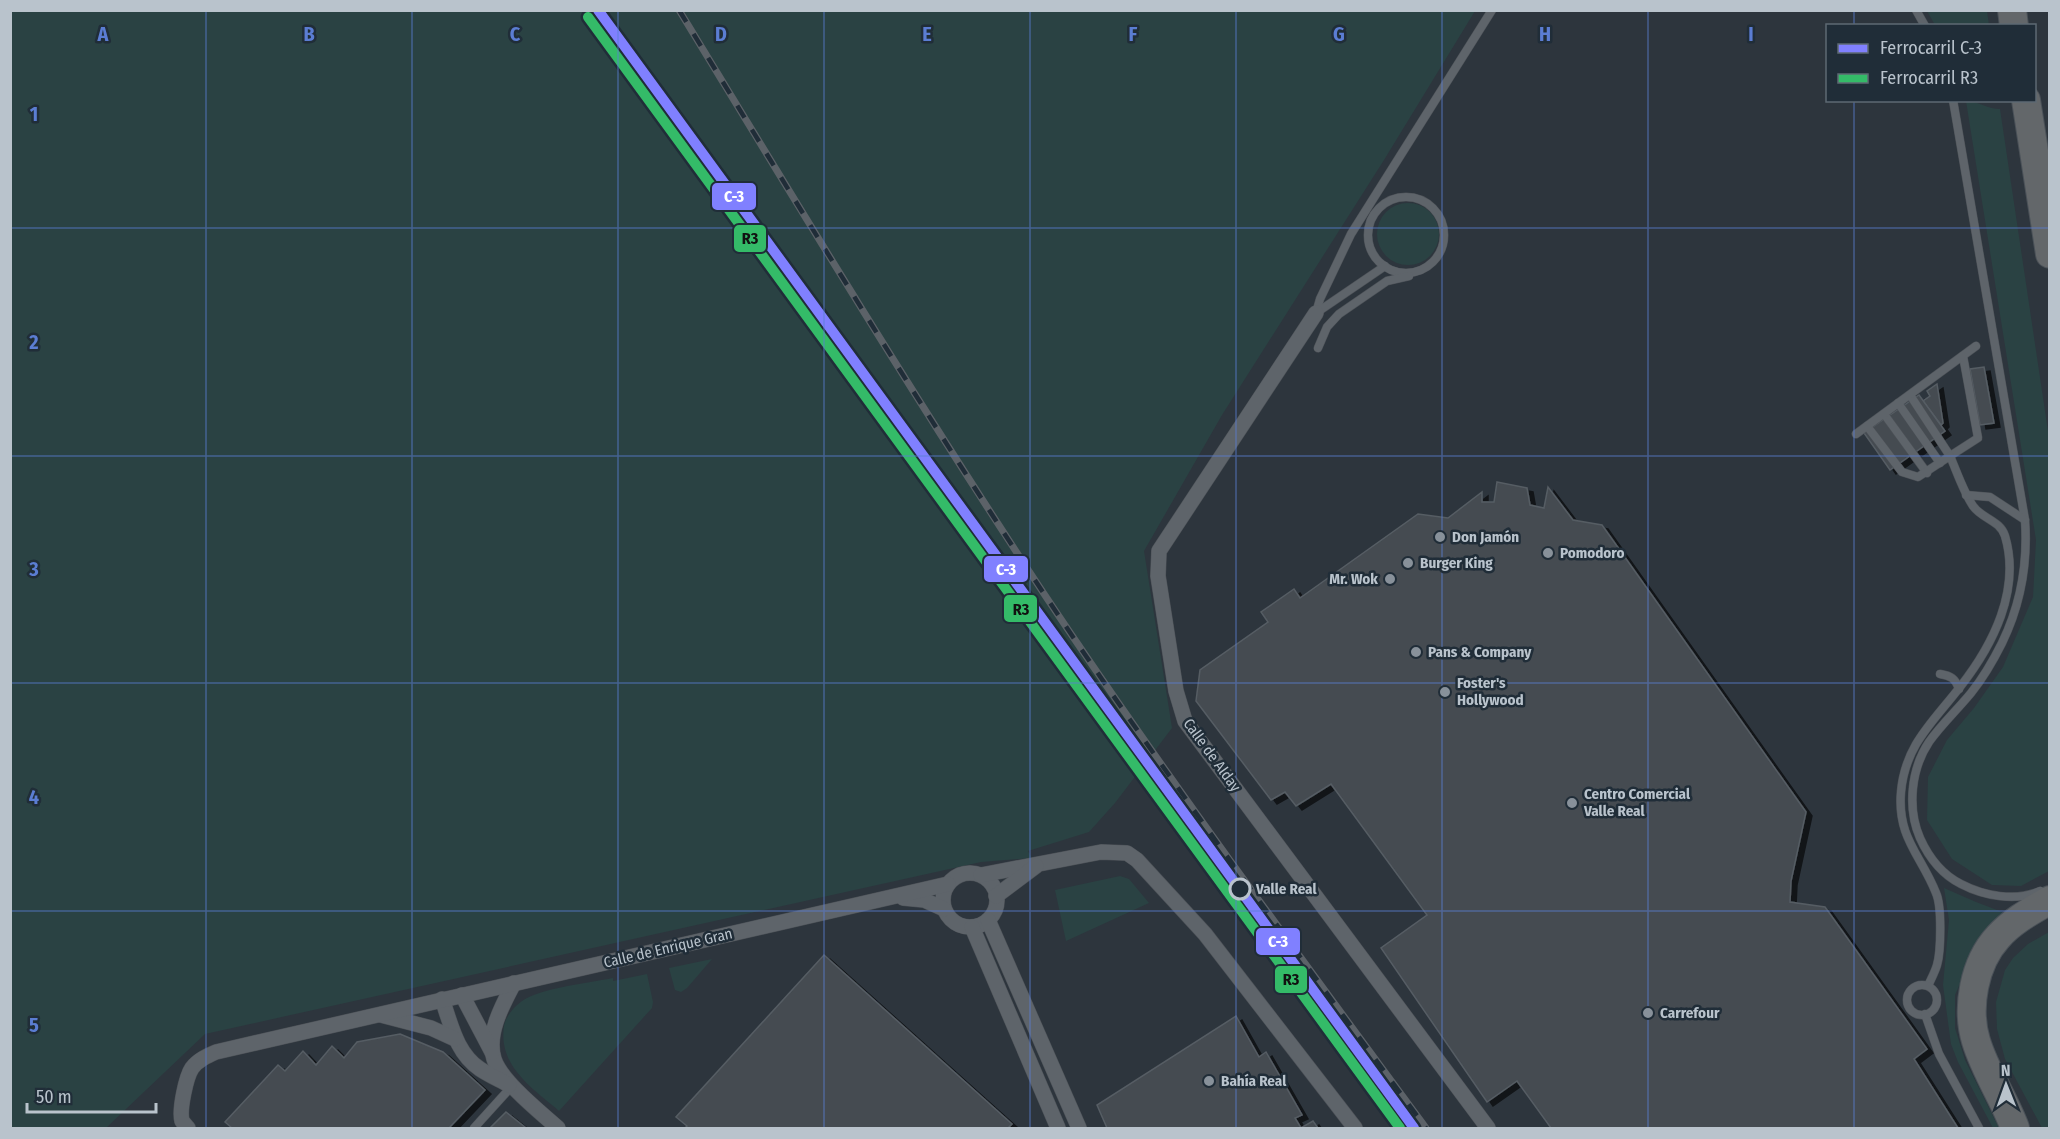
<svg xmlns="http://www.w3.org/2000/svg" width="2060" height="1139" font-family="'Fira Sans Condensed',sans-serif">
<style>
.green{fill:#2a4243}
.building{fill:#444b51;stroke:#565d64;stroke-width:1.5;filter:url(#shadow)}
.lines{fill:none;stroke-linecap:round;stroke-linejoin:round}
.lane-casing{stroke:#4c5157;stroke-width:9}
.street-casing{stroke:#4c5157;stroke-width:16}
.highway-casing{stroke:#4a5158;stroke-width:30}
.lane{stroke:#5e646a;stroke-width:8}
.street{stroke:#5e646a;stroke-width:15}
.highway{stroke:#63676a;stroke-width:28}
.rail-casing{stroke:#5c6268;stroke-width:7}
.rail{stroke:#202d38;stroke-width:4.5;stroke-dasharray:14;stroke-linecap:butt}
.rail-1-casing{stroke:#202d38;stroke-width:15}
.rail-2-casing{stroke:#202d38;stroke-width:15}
.rail-1{stroke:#8080ff;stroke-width:10}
.rail-2{stroke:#34bb68;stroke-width:10}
.grid{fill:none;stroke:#5b7dd3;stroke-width:1.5;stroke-opacity:0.55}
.poi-dot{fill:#88919a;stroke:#202d38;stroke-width:2}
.stop-dot{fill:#202d38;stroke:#b9c3cc;stroke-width:3}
.labels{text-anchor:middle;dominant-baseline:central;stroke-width:5;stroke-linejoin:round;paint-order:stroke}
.poi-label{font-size:15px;font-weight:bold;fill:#b9c3cc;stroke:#202d38;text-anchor:start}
.street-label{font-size:15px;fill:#b9c3cc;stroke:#202d38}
.stop-label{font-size:15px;font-weight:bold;fill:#b9c3cc;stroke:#202d38;text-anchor:start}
.grid-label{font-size:20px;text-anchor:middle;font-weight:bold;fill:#5b7dd3;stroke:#202d38;stroke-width:5;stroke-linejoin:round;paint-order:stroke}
.line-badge{stroke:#202d38;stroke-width:2}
.badge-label{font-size:16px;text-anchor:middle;font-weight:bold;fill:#fff}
.pale-badge-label{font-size:16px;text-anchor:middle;font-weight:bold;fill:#111}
</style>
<defs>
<filter id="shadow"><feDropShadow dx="6" dy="4" stdDeviation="0" flood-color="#0009"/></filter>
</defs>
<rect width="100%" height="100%" fill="#2d353d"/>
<!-- green -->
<g class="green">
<polygon points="10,11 1475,11 1384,160 1222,415 1144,551 1172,728 1115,803 1089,832 1028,851 1032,858 981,862 205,1034 106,1128 11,1128"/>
<polygon points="1927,11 1987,11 1989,25 1935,25"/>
<path d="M1966 101C1978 101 1987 109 2000 109L2049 438V871L2021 886 1992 885 1952 859 1927 820 1928 777 1947 740 1974 708 2003 667 2033 597 2036 540Z"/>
<circle cx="1408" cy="234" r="31"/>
<polygon points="1120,876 1129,879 1149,903 1066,941 1055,890"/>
<polygon points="1944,888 1976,902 2005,913 1975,949 1955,995 1955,1028 1965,1060 1999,1128 1993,1128 1958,1062 1951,1044 1943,985 1949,920"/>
<polygon points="2049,932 2050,1128 2042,1128 2005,1059 1997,1029 1996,1002 2005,970 2013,958 2028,944"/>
<polygon points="712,959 687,988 681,992 675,990 669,968"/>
<path d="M647 974 653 1002 652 1008 559 1111C532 1088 498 1066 504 1026 506 1015 517 1003 527 998 549 987 588 983 613 978V981Z"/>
</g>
<!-- building -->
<g class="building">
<polygon points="1984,367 1994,423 1980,425 1970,369"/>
<polygon points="1937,384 1943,423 1941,425 1923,401 1930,396 1927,391"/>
<polygon points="1919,395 1945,431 1890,470 1864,433"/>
<polygon points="1497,482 1527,488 1530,505 1544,508 1548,487 1573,520 1602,525 1806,812 1791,881 1790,902 1825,907 1927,1049 1914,1059 1958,1128 1551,1128 1517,1081 1487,1102 1381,948 1427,915 1331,784 1296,806 1285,792 1271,800 1196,701 1200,670 1268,622 1261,612 1294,589 1300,598 1418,514 1448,518 1482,492 1482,502 1494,502"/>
<polygon points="824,955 1012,1124 1008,1128 685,1128 687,1126 676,1117"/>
<polygon points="1236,1016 1259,1057 1266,1052 1302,1115 1295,1118 1301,1128 1313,1121 1318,1128 1107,1128 1097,1105"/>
<polygon points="400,1034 443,1052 485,1090 449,1128 232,1128 225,1122 278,1065 285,1071 303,1051 316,1065 332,1046 344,1058 357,1042"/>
<polygon points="506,1112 526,1128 490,1128"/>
</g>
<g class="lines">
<!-- lane casing -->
<g class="lane-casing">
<g id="lane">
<polyline points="1916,10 1925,26"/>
<path d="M1953 100 2025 520C2028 563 2021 604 2002 643 1993 661 1983 678 1971 693 1957 710 1941 725 1929 742 1911 769 1907 808 1920 838 1929 858 1941 874 1961 884 1984 896 2016 902 2040 891"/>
<circle cx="1406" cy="235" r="38"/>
<polyline points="1316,313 1320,299 1351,234 1492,10"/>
<polyline points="1316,313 1385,266"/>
<polyline points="1318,348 1327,327 1339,314 1387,281 1409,276"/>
<polyline points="1910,395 1950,456 1978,438 1963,356"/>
<polyline points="1898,403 1940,463"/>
<polyline points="1884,414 1927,473"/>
<path d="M1867 426 1902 472 1918 477 1950 456C1957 472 1963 491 1973 506 1982 519 2000 520 2005 536 2021 590 1993 645 1960 687 1933 722 1905 745 1901 792 1897 838 1921 855 1936 893 1942 906 1941 951 1937 965 1935 972 1931 979 1928 986"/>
<polyline points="1856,434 1976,346"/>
<polyline points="1966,495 1990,497 2025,520"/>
<path d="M1940 674C1951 676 1955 678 1959 689"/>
<circle cx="1922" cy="1000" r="15"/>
<polyline points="1925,1014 1939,1054 1979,1128"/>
<polyline points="474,1128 512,1086"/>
</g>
</g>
<!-- street casing -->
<g class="street-casing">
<g id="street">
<polyline points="1316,313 1159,551 1158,576 1176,691 1185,721 1488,1128"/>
<circle cx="970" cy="900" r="27"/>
<polyline points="981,875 1101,852 1127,853 1137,860 1205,934 1355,1128"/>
<polyline points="996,896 1036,866"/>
<polyline points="903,898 924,900 944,909"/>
<polyline points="988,920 1079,1128"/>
<polyline points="972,927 1058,1128"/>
<path d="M514 983C503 1004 486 1034 494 1059 501 1081 540 1112 558 1128"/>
<polyline points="462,995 492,1052"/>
<path d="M442 999C451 1024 456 1053 480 1069 489 1075 500 1080 509 1085"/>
<polyline points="381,1015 431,1028 455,1039"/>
<path d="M188 1128C187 1127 183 1122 182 1121 179 1110 186 1077 192 1068 198 1060 207 1056 216 1052L948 884"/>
</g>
</g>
<!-- highway casing -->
<g class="highway-casing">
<g id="highway">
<polyline points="2012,10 2014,26"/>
<polyline points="2026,100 2050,254"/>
<path d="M2015 1128C2004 1099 1985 1071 1976 1041 1966 1008 1974 963 1998 937 2012 921 2031 911 2050 900"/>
</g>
</g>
<!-- lane -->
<use href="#lane" class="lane"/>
<!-- street -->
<use href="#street" class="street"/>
<!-- highway -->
<use href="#highway" class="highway"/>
<!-- rail casing -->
<g class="rail-casing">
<path id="rail" d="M679 10C807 220 934 431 1071 634 1185 802 1306 965 1426 1128"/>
</g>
<!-- rail -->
<use href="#rail" class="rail"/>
<!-- rail-1 casing -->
<g class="rail-1-casing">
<polyline id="rail-1" points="598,10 1414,1128"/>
</g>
<!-- rail-2 casing -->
<g class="rail-2-casing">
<polyline id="rail-2" points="588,17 1400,1128"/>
</g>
<!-- rail-1 -->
<use href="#rail-1" class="rail-1"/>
<!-- rail-2 -->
<use href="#rail-2" class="rail-2"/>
</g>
<!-- grid -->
<path class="grid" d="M206 10V1128M412 10V1128M618 10V1128M824 10V1128M1030 10V1128M1236 10V1128M1442 10V1128M1648 10V1128M1854 10V26M1854 100V1128M10 228H2050M10 456H2050M10 683H2050M10 911H2050"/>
<!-- markers -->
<g class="poi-dot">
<circle cx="1440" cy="537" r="6"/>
<circle cx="1548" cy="553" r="6"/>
<circle cx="1408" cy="563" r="6"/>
<circle cx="1390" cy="579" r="6"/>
<circle cx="1416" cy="652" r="6"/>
<circle cx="1445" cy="692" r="6"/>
<circle cx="1572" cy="803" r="6"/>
<circle cx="1648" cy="1013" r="6"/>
<circle cx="1209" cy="1081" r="6"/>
</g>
<circle class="stop-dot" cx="1240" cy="889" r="10"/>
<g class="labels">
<!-- poi labels -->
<g class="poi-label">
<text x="1452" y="537">Don Jamón</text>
<text x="1560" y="553">Pomodoro</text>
<text x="1420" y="563">Burger King</text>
<text x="1378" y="579" text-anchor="end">Mr. Wok</text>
<text x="1428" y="652">Pans &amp; Company</text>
<text x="1457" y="683">Foster's<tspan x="1457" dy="17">Hollywood</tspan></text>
<text x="1584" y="794">Centro Comercial<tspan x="1584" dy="17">Valle Real</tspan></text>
<text x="1660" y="1013">Carrefour</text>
<text x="1221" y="1081">Bahía Real</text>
</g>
<!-- street labels -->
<g class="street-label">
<text transform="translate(1212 755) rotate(54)">Calle de Alday</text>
<text transform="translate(668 948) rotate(-13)">Calle de Enrique Gran</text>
</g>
<!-- stop labels -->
<g class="stop-label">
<text x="1256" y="889">Valle Real</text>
</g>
</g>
<g class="grid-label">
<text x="103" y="41">A</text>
<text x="309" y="41">B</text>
<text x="515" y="41">C</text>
<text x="721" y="41">D</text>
<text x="927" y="41">E</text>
<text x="1133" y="41">F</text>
<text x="1339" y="41">G</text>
<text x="1545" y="41">H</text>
<text x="1751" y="41">I</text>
<text x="34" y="121">1</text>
<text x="34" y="349">2</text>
<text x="34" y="576">3</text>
<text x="34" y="804">4</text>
<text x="34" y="1032">5</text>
</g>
<g class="line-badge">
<rect x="711" y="182" width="46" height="29" rx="6" fill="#8080ff"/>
<rect x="733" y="224" width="34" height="29" rx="6" fill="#34bb68"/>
<rect x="983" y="555" width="46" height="28" rx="6" fill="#8080ff"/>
<rect x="1003" y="594" width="35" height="29" rx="6" fill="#34bb68"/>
<rect x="1255" y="927" width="46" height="29" rx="6" fill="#8080ff"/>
<rect x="1274" y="965" width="34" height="29" rx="6" fill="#34bb68"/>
</g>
<g class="badge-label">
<text x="734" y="202">C-3</text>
<text x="1006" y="575">C-3</text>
<text x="1278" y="947">C-3</text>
</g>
<g class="pale-badge-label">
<text x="750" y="244">R3</text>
<text x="1021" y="615">R3</text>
<text x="1291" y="985">R3</text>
</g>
<!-- border -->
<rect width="2060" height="1139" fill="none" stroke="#b9c3cc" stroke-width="24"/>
<!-- legend -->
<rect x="1826" y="24" width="210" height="78" fill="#202d38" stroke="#5d6973" stroke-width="1.5"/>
<rect x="1838" y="44" width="30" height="9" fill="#8080ff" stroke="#5d6973" stroke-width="1.5"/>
<text x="1880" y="54" font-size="18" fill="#b9c3cc">Ferrocarril C-3</text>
<rect x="1838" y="74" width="30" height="9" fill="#34bb68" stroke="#5d6973" stroke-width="1.5"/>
<text x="1880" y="84" font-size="18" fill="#b9c3cc">Ferrocarril R3</text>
<!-- north arrow -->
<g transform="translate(2006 1085) rotate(359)" stroke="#202d38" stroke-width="4.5" paint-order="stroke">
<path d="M0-4.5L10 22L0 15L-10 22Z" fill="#b9c3cc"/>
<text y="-9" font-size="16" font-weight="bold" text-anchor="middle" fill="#b9c3cc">N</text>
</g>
<!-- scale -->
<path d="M27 1103v9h129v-9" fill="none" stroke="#b9c3cc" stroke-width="3"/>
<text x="36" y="1103" font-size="18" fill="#b9c3cc" stroke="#202d38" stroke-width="4.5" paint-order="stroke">50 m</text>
</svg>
